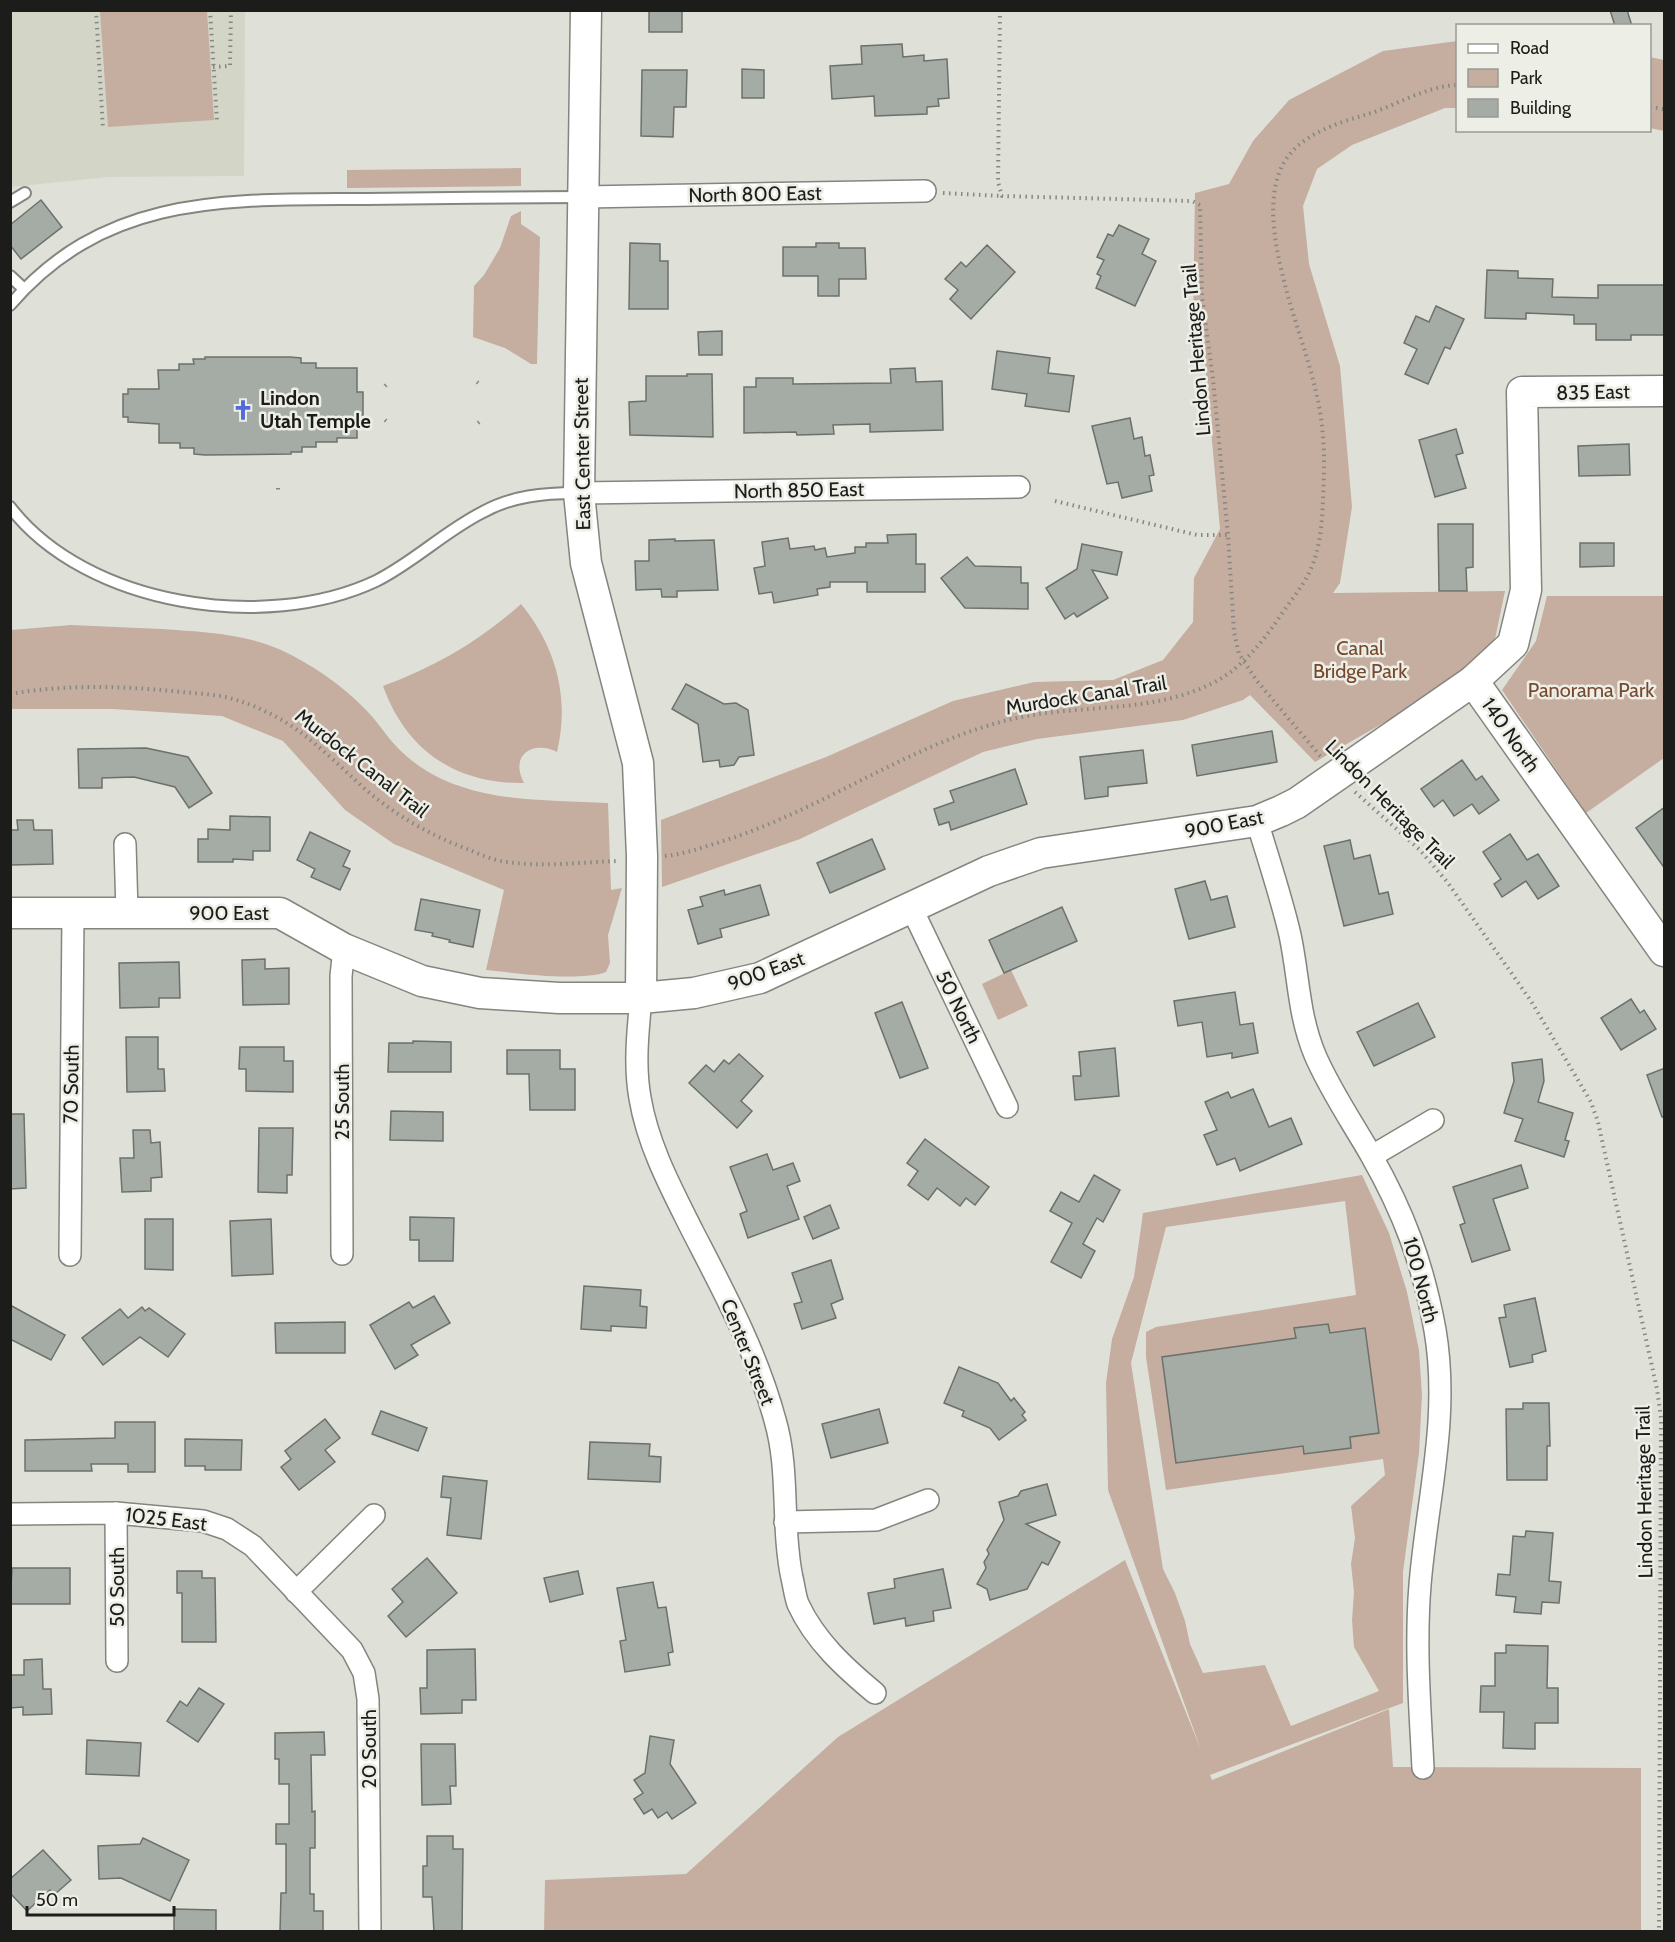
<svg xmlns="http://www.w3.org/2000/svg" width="1675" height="1942" font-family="Cabin,sans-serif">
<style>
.built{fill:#d3d6c7}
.green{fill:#c5ad9f;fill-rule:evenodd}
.building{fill:#a5aba5;stroke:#6c716c;stroke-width:1.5}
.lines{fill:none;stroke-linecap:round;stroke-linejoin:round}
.lane-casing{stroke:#84857e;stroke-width:14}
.street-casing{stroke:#84857e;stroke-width:24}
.secondary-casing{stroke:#84857e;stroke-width:33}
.path{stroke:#868782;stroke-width:4;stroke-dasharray:1.5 4.5;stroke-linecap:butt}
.lane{stroke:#fff;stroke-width:10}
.street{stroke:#fff;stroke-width:21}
.secondary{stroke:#fff;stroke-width:30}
.labels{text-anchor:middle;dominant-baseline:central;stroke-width:5;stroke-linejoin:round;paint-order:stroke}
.street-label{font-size:20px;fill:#1c1d1a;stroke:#edeee6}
.poi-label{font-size:20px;font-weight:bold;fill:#1c1d1a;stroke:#edeee6;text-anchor:start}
.park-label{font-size:20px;fill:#76492e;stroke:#edeee6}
</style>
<rect width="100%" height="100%" fill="#dfe1d9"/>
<!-- built -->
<polygon class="built" points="10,11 245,11 244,176 109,177 11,187"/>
<!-- green -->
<g class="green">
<polygon points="100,11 207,11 214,120 108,127"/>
<polygon points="1457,41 1457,108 1445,108 1352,145 1317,169 1303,206 1309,264 1340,366 1352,507 1340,583 1333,593 1505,591 1495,639 1459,680 1315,762 1250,695 1243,700 1183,720 1037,739 983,752 800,839 662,887 661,820 826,757 953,701 1034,682 1113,680 1163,660 1193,622 1194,578 1220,529 1203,342 1193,325 1195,193 1229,184 1253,141 1289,100 1383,51"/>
<polygon points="1650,57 1664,60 1664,131 1650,128"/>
<polygon points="521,168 521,186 347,188 347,170"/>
<polygon points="521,211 521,224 540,237 537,364 531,364 505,348 473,337 474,286 484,275 500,248 511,216"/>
<polygon points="1547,596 1664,596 1664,758 1586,813 1502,690 1536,641"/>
<path d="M521 604C556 647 570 697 557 752 533 740 509 755 524 783 455 784 406 750 383 686 435 667 480 641 521 604Z"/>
<path d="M71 625C101 626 131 628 161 629 202 632 243 633 281 650 313 665 342 685 366 710 377 721 385 734 395 745 451 805 534 799 608 803L611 890 622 888 608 935 610 963 606 972C579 982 516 973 486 970L504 890 394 844 345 810 283 741 222 716 113 709H11V630Z"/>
<polygon points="1011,970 1028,1006 998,1020 982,984"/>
<path d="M1362 1175 1389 1233 1407 1292 1419 1350 1422 1395 1419 1453 1403 1572V1703L1210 1775 1212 1780 1389 1709 1393 1767 1641 1768V1931L544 1932 545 1880 686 1874 838 1737 1125 1560 1201 1750 1108 1490 1106 1383 1112 1339 1134 1277 1143 1213ZM1345 1201 1356 1295 1156 1327 1146 1332V1357L1166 1490 1383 1459 1385 1475 1351 1506 1355 1538 1351 1564 1354 1592 1352 1620 1354 1647 1379 1691 1291 1726 1265 1665 1203 1673 1190 1644 1185 1621 1175 1593 1163 1569 1131 1363 1166 1227ZM1328 1324 1330 1333 1365 1328 1379 1433 1350 1437V1448L1304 1454 1303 1446 1176 1463 1162 1357 1296 1338 1295 1328Z"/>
</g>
<!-- building -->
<g class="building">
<rect x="649" y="10" width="33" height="22"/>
<polygon points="1610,10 1627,10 1632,26 1615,26"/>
<polygon points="902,44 903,57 924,55 924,61 947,59 949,98 938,99 939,106 927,107 927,114 875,116 874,96 832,99 830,66 862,64 861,46"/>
<polygon points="742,69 764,70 764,98 742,98"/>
<polygon points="642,70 687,70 686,107 674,107 673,137 641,136"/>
<polygon points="41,200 62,227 21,259 10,245 10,225"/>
<polygon points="1119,225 1149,239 1142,254 1156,261 1135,306 1096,288 1101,276 1097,274 1104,260 1097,257 1108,234 1113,236"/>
<polygon points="630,243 660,244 660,261 668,261 668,309 629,309"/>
<polygon points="816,243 839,243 839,248 865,248 866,279 839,279 839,296 818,296 818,276 783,276 783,247 816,247"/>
<polygon points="987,245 1015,272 971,319 950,299 958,290 945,279 961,262 966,267"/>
<polygon points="1487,270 1518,271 1518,278 1553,279 1552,297 1598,298 1598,285 1665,285 1665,335 1631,335 1631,340 1596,340 1596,324 1574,324 1574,315 1526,313 1526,319 1485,318"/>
<polygon points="1436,306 1464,319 1450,349 1445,347 1428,384 1405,374 1417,349 1404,343 1416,316 1429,322"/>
<polygon points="722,331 722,355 699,355 698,332"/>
<polygon points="997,351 1050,358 1048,373 1074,376 1069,412 1025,406 1027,394 992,389"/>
<polygon points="205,357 290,357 301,358 301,363 316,363 316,368 357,368 357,392 363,392 363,415 357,415 357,438 337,438 337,442 316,442 316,447 302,447 302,452 291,452 291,454 205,455 194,454 194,448 180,448 180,443 159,443 159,424 128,422 128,417 123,417 123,394 128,394 128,389 159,389 158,370 179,370 179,364 194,364 193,359 205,359"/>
<polygon points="915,368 916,382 942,381 943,430 870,432 870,424 833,425 834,434 797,435 796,432 744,433 744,387 756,387 756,378 793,378 793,384 891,383 890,369"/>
<polygon points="687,374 712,374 713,437 630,435 629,402 646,401 646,376 687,376"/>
<polygon points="1130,418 1134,439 1142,437 1145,456 1150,455 1154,475 1149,476 1152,491 1122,498 1118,482 1107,484 1092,426"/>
<polygon points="1456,429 1463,453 1456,455 1466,488 1435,497 1419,440"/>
<polygon points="1629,444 1630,475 1579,476 1578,446"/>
<polygon points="1438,524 1473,524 1473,567 1466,568 1467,591 1439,591"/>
<polygon points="916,534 916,564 925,564 925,592 867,592 867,582 830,582 830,587 817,589 818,595 774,603 772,592 759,594 754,568 765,566 762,542 788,538 790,549 814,546 815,550 825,548 827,557 855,553 855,547 866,547 866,543 888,543 887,535"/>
<polygon points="675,539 675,541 714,540 718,590 677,591 677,597 662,597 661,589 636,590 635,561 649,561 649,540"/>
<polygon points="1580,543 1614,543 1614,566 1580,567"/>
<polygon points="1082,544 1122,552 1117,575 1092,570 1108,598 1077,617 1074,613 1065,619 1046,588 1077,569"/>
<polygon points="967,557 975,566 1021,567 1021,583 1028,583 1028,609 965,608 941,578"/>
<polygon points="686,684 724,704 736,703 748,710 754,755 739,757 734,765 720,767 719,760 703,762 698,724 672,709"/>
<polygon points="1272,731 1277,762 1197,776 1192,745"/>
<polygon points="146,748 188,757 212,793 189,808 175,787 134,777 102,778 102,788 79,788 78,749"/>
<polygon points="1143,750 1147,783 1108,787 1108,796 1085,799 1080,757"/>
<polygon points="1462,760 1476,780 1482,776 1499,800 1479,814 1472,804 1454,816 1443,800 1434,807 1421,789"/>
<polygon points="1015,769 1027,804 951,830 949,822 939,825 934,809 954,802 950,791"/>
<polygon points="1665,807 1665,869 1636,828"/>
<polygon points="230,816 270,817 270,851 253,851 253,860 233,859 233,862 198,862 198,839 208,839 208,829 230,830"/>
<polygon points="17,820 33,820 34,830 52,830 53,864 10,865 10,830 18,830"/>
<polygon points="310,832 350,851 343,866 350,869 340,890 311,877 315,869 297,860"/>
<polygon points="1510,834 1527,860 1538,854 1559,886 1538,899 1526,881 1502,897 1494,884 1501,879 1483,852"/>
<polygon points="872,839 885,869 830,893 817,863"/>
<polygon points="1350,840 1354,859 1370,855 1379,894 1388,892 1393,914 1344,926 1324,846"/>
<polygon points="1205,881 1211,900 1227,896 1235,927 1189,939 1175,889"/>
<polygon points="760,885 769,915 720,929 722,937 698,944 688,910 703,906 700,897 724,890 725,895"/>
<polygon points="421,899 480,910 473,947 449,942 450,940 432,936 433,933 415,930"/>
<polygon points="1062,907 1077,941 1004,973 989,940"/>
<polygon points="265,959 265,969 289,968 289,1004 243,1005 242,960"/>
<polygon points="179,962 180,998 159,998 159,1007 120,1008 119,963"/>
<polygon points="1235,992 1240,1025 1253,1023 1258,1053 1232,1058 1232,1053 1207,1057 1202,1022 1178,1026 1174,1001"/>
<polygon points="1631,999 1640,1013 1644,1010 1656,1029 1621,1050 1601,1018"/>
<polygon points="902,1002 928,1068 900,1078 875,1013"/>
<polygon points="1418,1003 1435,1037 1374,1066 1357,1032"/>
<polygon points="126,1037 158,1037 158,1069 164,1069 165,1091 127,1092"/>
<polygon points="413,1041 451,1042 451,1072 388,1072 389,1043 413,1043"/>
<polygon points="240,1047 284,1047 284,1061 293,1061 293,1092 246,1091 246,1069 239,1069"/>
<polygon points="1115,1048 1119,1096 1075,1100 1073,1076 1081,1076 1079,1052"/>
<polygon points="507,1050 560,1050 560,1069 575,1069 575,1110 530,1110 529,1074 507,1074"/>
<polygon points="739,1054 763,1076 741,1101 752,1111 737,1128 689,1083 706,1065 714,1072 724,1060 729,1064"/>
<polygon points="1542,1059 1544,1081 1538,1102 1573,1113 1565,1140 1569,1141 1564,1157 1515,1141 1523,1119 1504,1113 1514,1081 1512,1063"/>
<polygon points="1665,1068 1665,1117 1662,1117 1647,1075"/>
<polygon points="1253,1089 1269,1127 1291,1118 1302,1144 1240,1171 1235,1158 1217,1165 1204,1135 1217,1130 1205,1102 1228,1092 1231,1098"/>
<polygon points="391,1111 443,1112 443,1141 390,1140"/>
<polygon points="10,1114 24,1114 26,1188 10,1189"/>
<polygon points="259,1128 293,1128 292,1175 287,1175 287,1193 258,1192"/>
<polygon points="133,1130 150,1130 151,1143 160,1142 162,1177 151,1178 151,1191 122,1192 120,1158 134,1158"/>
<polygon points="925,1139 989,1187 975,1205 966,1198 960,1206 937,1188 928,1200 908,1185 918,1171 907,1163"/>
<polygon points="767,1154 773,1170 793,1163 800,1181 787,1186 799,1219 748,1238 740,1214 747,1211 730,1167"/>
<polygon points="1521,1165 1528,1188 1493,1199 1510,1250 1472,1262 1460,1225 1465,1223 1453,1187"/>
<polygon points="1094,1175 1120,1190 1103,1222 1097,1218 1083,1244 1095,1251 1081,1278 1051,1262 1072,1223 1050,1211 1061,1192 1079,1202"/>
<polygon points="830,1205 839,1228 813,1239 804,1217"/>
<polygon points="410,1217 454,1218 453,1261 419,1261 419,1240 410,1240"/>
<polygon points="145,1219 173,1219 173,1270 145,1269"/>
<polygon points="271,1219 273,1274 232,1276 230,1221"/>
<polygon points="831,1260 843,1299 831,1304 836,1318 802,1329 794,1304 802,1302 792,1273"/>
<polygon points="584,1286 641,1290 640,1306 647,1307 646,1328 611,1326 611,1331 581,1329"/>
<polygon points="434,1296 450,1323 411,1345 418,1355 395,1369 370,1325 409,1302 413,1308"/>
<polygon points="1535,1298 1546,1351 1532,1355 1533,1362 1510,1367 1499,1318 1506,1317 1504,1305"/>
<polygon points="10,1305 65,1335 51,1360 10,1339"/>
<polygon points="142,1307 145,1311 149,1308 185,1334 168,1357 140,1337 103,1365 82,1338 120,1309 128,1318"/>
<polygon points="345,1322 345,1353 276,1353 275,1323"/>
<polygon points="1328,1324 1330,1333 1365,1328 1379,1433 1350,1437 1351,1448 1304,1454 1303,1446 1176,1463 1162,1357 1296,1338 1294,1328"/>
<polygon points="959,1367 998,1383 1011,1401 1014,1398 1025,1412 1022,1415 1026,1420 999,1440 990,1428 962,1416 964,1411 944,1403"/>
<polygon points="1523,1403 1549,1403 1550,1446 1547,1446 1547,1480 1507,1480 1506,1409 1523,1409"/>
<polygon points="879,1409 888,1443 831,1458 822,1424"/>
<polygon points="381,1411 427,1428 418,1451 372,1434"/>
<polygon points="325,1419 340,1438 325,1450 335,1462 299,1490 281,1467 291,1459 285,1451"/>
<polygon points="115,1422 155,1422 155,1472 128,1472 128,1464 91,1464 92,1471 25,1471 25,1440 115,1438"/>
<polygon points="185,1439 242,1440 241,1470 205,1470 205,1466 185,1466"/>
<polygon points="590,1442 650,1444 649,1456 661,1457 660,1482 588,1479"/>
<polygon points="443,1476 487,1481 481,1539 447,1535 451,1498 441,1497"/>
<polygon points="1047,1484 1056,1515 1026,1524 1060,1542 1048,1565 1042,1562 1027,1589 990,1600 987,1589 977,1584 986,1568 984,1562 989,1554 987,1550 1004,1520 999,1502 1018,1496 1021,1491"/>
<polygon points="1526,1531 1553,1533 1549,1581 1561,1582 1559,1603 1542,1602 1541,1614 1514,1612 1516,1597 1496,1595 1498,1574 1510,1575 1513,1536 1525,1537"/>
<polygon points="427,1558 457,1593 406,1637 388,1616 403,1602 392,1589"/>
<polygon points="12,1568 70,1568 70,1604 10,1604"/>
<polygon points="943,1569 951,1608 933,1611 934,1621 906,1626 905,1618 874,1624 868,1593 895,1588 894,1579"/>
<polygon points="177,1571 202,1571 202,1578 215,1578 216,1642 182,1642 182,1593 177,1593"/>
<polygon points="578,1571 583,1594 550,1602 544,1578"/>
<polygon points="653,1582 658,1608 666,1607 673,1652 668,1653 670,1665 625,1672 620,1641 626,1640 617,1588"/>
<polygon points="1506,1645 1548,1646 1547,1688 1558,1688 1558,1723 1535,1723 1535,1749 1503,1748 1504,1712 1480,1712 1481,1686 1495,1686 1495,1653 1506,1653"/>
<polygon points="475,1649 476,1700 462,1700 462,1713 421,1714 420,1688 427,1688 427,1650"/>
<polygon points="42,1659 43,1689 51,1689 52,1714 23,1715 23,1707 10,1708 10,1675 24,1675 24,1660"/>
<polygon points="199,1688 224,1704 198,1742 167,1721 180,1701 187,1706"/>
<polygon points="324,1732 325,1755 311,1755 312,1812 315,1811 315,1848 310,1848 310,1894 314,1894 314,1911 323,1911 323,1932 280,1932 281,1893 286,1893 286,1844 276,1844 276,1824 289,1824 289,1784 279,1784 279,1759 275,1759 275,1733"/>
<polygon points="650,1736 674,1740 670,1764 696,1803 672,1819 667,1812 658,1818 652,1809 644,1814 634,1799 643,1793 634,1780 645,1773"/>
<polygon points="87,1740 141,1743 139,1776 86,1774"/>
<polygon points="421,1744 455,1744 456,1786 450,1786 451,1804 422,1805"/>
<polygon points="427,1836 453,1836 453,1849 463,1849 462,1932 434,1932 432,1897 423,1897 423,1866 427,1866"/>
<polygon points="143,1838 189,1860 170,1901 121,1878 99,1879 98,1846 140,1844"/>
<polygon points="43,1850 71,1880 54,1895 50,1890 27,1911 10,1893 10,1879"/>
<polygon points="174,1909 216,1910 216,1932 174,1932"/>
</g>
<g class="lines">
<!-- lane casing -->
<g class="lane-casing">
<g id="lane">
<polyline points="10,202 25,193"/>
<polyline points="10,276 24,289"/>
<path d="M10 305C107 192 231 200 367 199 438 198 510 197 581 197"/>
<path d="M10 507C86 606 266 633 376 581 414 562 445 531 483 512 512 496 544 493 576 493"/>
</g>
</g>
<!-- street casing -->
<g class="street-casing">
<g id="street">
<polyline points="584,197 925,191"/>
<polyline points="579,493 1019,487"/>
<path d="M1257 821C1268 858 1281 896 1290 935 1299 977 1298 1014 1315 1055 1330 1090 1352 1122 1371 1155 1404 1213 1423 1264 1435 1330 1450 1418 1427 1499 1420 1585 1415 1646 1420 1708 1423 1768"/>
<polyline points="125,844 127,912"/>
<polyline points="911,907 1007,1107"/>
<path d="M641 998C638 1030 634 1065 640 1098 648 1146 672 1190 693 1232 725 1294 757 1353 775 1420 790 1471 781 1526 792 1578 794 1586 795 1596 798 1604 815 1641 845 1668 875 1693"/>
<polyline points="1372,1156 1433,1120"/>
<polyline points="342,1254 341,976 344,949"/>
<polyline points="70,1255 73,913"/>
<polyline points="116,1513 117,1661"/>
<polyline points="10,1514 116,1513 203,1521 227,1529 253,1546 352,1650 364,1673 368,1699 370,1932"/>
<polyline points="785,1522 876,1520 928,1500"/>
<polyline points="296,1592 374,1515"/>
</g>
</g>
<!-- secondary casing -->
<g class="secondary-casing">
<g id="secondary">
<polyline points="586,10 579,493 586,563 638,763 642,856 641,998"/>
<polyline points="1473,681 1664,951"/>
<polyline points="10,913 280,913 344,949 422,981 480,993 559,998 641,998 694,993 760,978 989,871 1041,853 1257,821 1281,811 1297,803 1473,681 1513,644 1526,590 1522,392 1664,391"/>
</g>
</g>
<!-- path -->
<g class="path">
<polyline points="96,10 103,129"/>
<polyline points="210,10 217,121"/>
<polyline points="1000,10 998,182 1002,196 1192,201 1200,205 1202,297 1213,379 1228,535 1234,632 1239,654 1257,681 1321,757"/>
<polyline points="213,67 230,66 231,10"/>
<polyline points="1650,107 1664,109"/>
<polyline points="943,193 1001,196"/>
<polyline points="477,382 481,385"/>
<polyline points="385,386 389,382"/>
<polyline points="385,420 389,423"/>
<polyline points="478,423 482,420"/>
<polyline points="278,488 278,492"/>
<polyline points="1055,501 1197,535 1228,535"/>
<path d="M10 694C67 684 125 686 182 692 200 694 219 694 236 700 260 707 285 720 304 735 326 752 345 771 365 789 395 815 430 835 467 849 478 853 489 859 501 861 539 868 580 862 619 861"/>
<polyline points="1355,792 1420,850 1448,883 1531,1001 1591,1102 1598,1122 1657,1389 1661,1418 1659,1932"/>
<path d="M665 856C685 854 704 847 723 841 822 810 908 745 1008 720 1076 703 1149 715 1213 683 1244 667 1264 640 1283 612 1292 599 1302 587 1309 573 1320 550 1322 525 1323 500 1324 476 1325 451 1322 426 1317 380 1298 334 1286 289 1277 254 1267 211 1278 176 1290 137 1334 124 1368 114 1398 105 1425 86 1458 85"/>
</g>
<!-- lane -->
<use href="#lane" class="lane"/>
<!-- street -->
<use href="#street" class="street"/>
<!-- secondary -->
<use href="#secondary" class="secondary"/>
</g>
<!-- icons -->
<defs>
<g id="church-bare" transform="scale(1.62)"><path d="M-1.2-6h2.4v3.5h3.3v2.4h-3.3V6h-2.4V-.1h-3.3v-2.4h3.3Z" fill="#5368de" stroke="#edeee6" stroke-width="2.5" paint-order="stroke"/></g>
</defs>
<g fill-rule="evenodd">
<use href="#church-bare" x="243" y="410"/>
</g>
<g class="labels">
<!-- street labels -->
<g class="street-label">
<text transform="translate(755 194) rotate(-1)">North 800 East</text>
<text transform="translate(1196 350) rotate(-95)">Lindon Heritage Trail</text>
<text transform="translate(1593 392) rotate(-1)">835 East</text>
<text transform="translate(582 454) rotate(-91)">East Center Street</text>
<text transform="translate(799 490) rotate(-1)">North 850 East</text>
<text transform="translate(1086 695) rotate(-9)">Murdock Canal Trail</text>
<text transform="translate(1511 735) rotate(55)">140 North</text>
<text transform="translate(362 763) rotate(38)">Murdock Canal Trail</text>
<text transform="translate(1390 804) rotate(45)">Lindon Heritage Trail</text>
<text transform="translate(1224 824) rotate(-11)">900 East</text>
<text x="229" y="913">900 East</text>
<text transform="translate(766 971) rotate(-20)">900 East</text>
<text transform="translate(959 1007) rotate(64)">50 North</text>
<text transform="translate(71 1084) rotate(-89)">70 South</text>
<text transform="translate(342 1102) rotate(-90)">25 South</text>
<text transform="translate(1421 1280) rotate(75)">100 North</text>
<text transform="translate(748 1352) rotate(68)">Center Street</text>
<text transform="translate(1644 1492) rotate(-91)">Lindon Heritage Trail</text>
<text transform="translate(166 1519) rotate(7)">1025 East</text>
<text transform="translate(117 1587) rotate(-90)">50 South</text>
<text transform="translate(369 1749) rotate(-90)">20 South</text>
</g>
<!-- poi labels -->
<g class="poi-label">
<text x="260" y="398">Lindon<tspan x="260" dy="23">Utah Temple</tspan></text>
</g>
<!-- park labels -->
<g class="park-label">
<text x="1360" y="648">Canal<tspan x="1360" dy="23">Bridge Park</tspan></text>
<text x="1591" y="690">Panorama Park</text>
</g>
</g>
<!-- border -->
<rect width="1675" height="1942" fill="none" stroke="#1c1d1a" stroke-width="24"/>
<!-- legend -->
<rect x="1456" y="24" width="195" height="108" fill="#edeee6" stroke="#999a94" stroke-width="1.5"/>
<rect x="1468" y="44" width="30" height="9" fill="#ffffff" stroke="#999a94" stroke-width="1.5"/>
<text x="1510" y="54" font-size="18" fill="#1c1d1a">Road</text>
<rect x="1468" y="69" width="30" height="18" fill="#c5ad9f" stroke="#999a94" stroke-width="1.5"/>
<text x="1510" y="84" font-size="18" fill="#1c1d1a">Park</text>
<rect x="1468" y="99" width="30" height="18" fill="#a5aba5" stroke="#999a94" stroke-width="1.5"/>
<text x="1510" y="114" font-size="18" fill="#1c1d1a">Building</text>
<!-- scale -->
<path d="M27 1906v9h147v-9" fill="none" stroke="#1c1d1a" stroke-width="3"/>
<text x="36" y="1906" font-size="18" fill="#1c1d1a" stroke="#edeee6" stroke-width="4.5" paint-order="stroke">50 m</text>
</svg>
